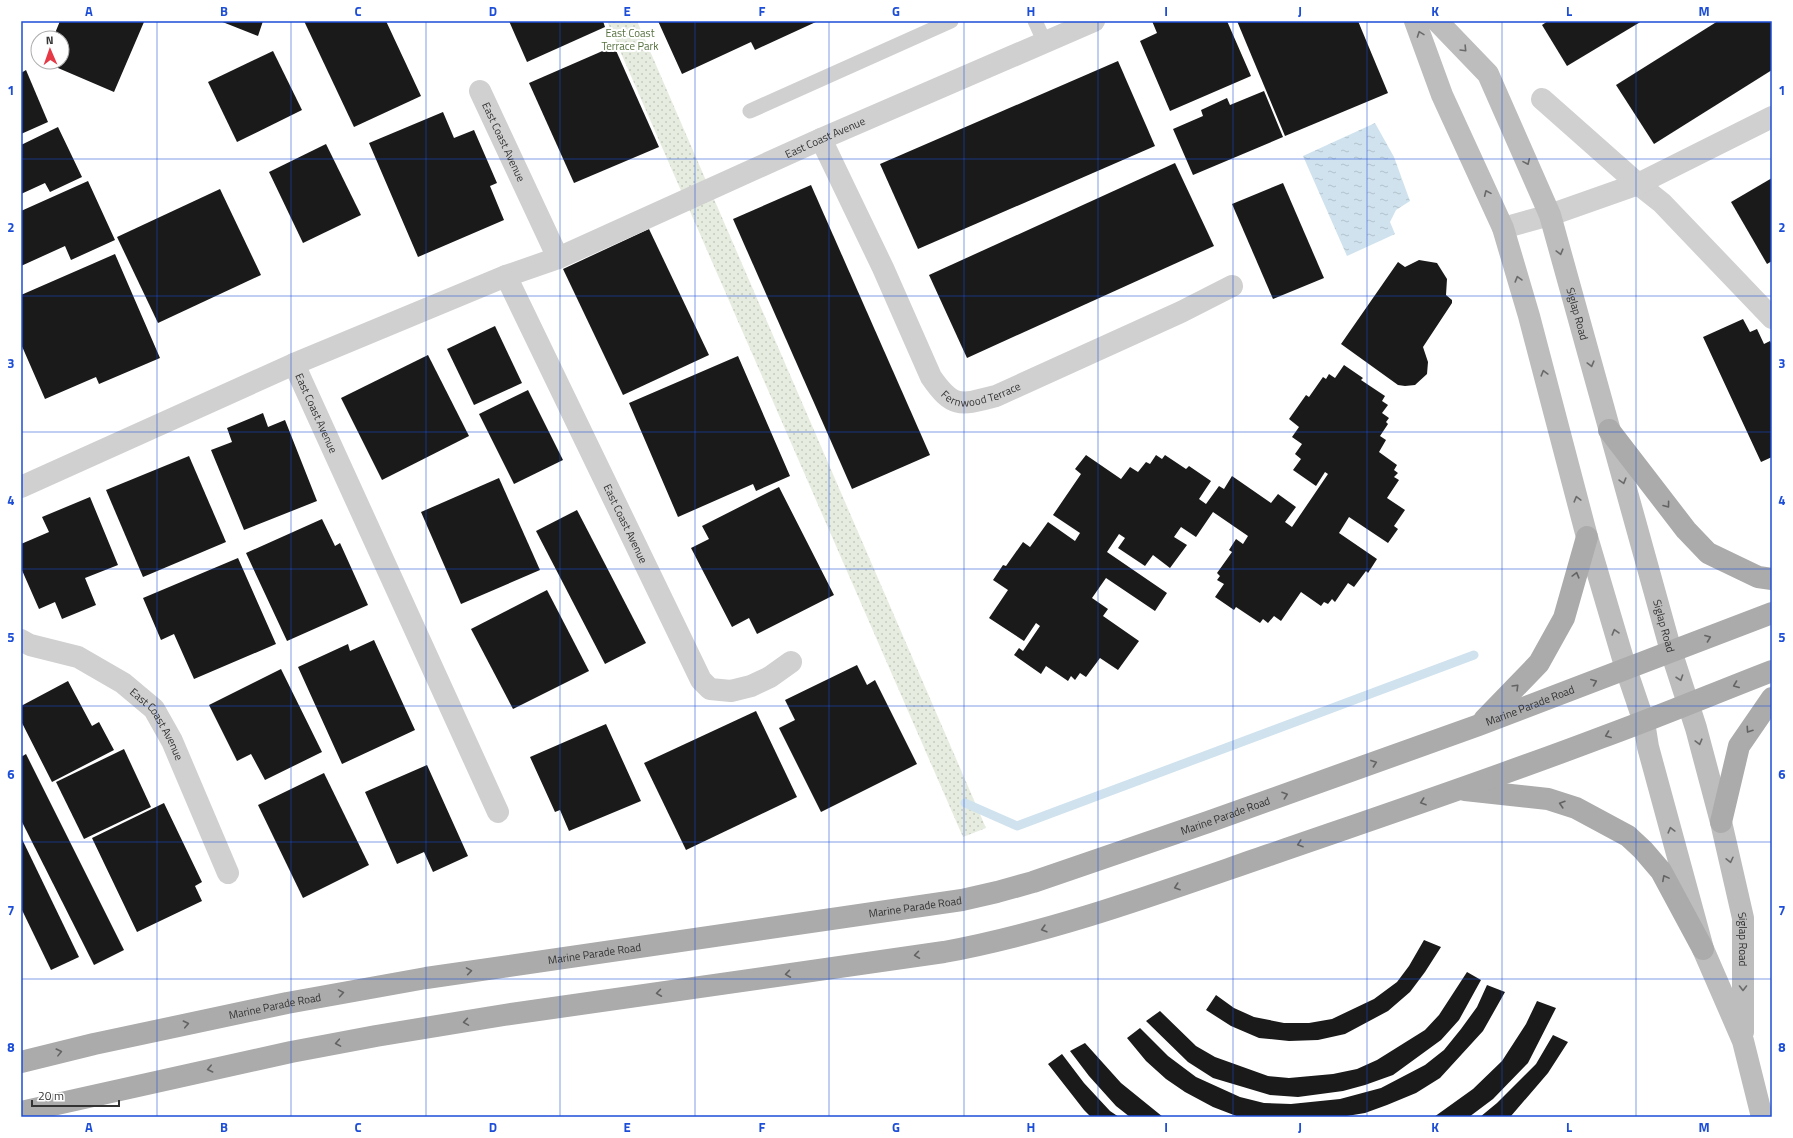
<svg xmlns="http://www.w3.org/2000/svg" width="1793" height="1138" font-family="'Titillium Web',sans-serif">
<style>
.green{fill:url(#green-dots)}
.water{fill:url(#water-ripples)}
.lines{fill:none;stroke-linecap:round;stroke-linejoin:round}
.stream{stroke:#cfe2ee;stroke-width:9}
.building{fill:#1a1a1a}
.lane{stroke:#d0d0d0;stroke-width:15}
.street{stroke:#d0d0d0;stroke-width:22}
.secondary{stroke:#bdbdbd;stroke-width:22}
.primary{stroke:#ababab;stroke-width:22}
.oneway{stroke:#6a6a6a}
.oneway2{stroke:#636363}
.grid{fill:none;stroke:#1d4ed8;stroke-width:1;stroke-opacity:0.55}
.labels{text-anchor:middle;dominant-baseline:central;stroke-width:4;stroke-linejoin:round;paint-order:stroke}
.park-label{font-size:11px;fill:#56703f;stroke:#fff}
.street-label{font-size:11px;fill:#333;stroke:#fff}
.neatline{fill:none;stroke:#1d4ed8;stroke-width:1.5}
.grid-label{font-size:13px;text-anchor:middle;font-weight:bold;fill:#1d4ed8}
</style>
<defs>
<pattern id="green-dots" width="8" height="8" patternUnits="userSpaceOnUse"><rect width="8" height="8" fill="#e6ecdf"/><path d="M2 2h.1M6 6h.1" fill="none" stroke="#c6cbc0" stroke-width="1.8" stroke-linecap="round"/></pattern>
<pattern id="water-ripples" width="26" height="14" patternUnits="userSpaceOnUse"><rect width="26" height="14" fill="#cfe2ee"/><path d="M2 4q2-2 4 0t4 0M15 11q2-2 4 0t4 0" fill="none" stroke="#b2c2cd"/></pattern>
</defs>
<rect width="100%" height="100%" fill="#fff"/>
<!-- green -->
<polygon class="green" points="607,21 637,21 986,828 963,837"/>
<!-- water -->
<polygon class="water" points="1375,123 1394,157 1410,201 1396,210 1390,222 1395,234 1347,256 1303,156"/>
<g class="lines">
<!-- stream -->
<polyline class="stream" points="965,803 1017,826 1474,655"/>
</g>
<!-- building -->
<g class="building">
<polygon points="60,21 144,22 114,92 44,62 62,62 62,38 53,38"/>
<polygon points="220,21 263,21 258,36"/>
<polygon points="304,21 386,21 421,96 354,127"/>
<polygon points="509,21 603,21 605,27 527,62"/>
<polygon points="658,21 818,21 755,50 751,42 682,74"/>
<polygon points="1152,21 1227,21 1251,76 1170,111 1140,41 1157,33"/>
<polygon points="1237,21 1358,21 1388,93 1285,136"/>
<polygon points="1548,21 1642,21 1567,66 1542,25"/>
<polygon points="1718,21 1772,21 1772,70 1654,144 1616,85"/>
<polygon points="614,46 659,147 574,183 529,83"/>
<polygon points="273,51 302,110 237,142 208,82"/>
<polygon points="1118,61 1155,146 918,249 880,164"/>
<polygon points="26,70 48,122 21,134 21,73"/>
<polygon points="1264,91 1283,137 1193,175 1173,129 1203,116 1201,110 1227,98 1230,105"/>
<polygon points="443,112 454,138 474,130 497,183 490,186 504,220 418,257 369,143"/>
<polygon points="58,127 82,177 50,192 45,183 21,194 21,145"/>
<polygon points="326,144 361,215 303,243 269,172"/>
<polygon points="1175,163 1214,246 967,358 929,275"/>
<polygon points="1772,178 1772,261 1767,264 1731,202"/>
<polygon points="88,181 115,240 71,260 65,246 21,266 21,211"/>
<polygon points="1283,183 1324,278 1273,299 1232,204"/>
<polygon points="811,185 930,455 852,489 733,219"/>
<polygon points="220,189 261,275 158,323 117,237"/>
<polygon points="649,229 709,355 623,395 563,269"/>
<polygon points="115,254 160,358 99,384 96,377 45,399 21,344 21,295"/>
<polygon points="1419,260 1437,263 1447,279 1446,295 1452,300 1452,303 1423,347 1428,362 1427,374 1415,385 1405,386 1398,385 1341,344 1398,262 1405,267"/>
<polygon points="1743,319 1750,332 1757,329 1764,344 1770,341 1772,345 1772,457 1761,462 1703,337"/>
<polygon points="495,326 522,383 474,405 447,349"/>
<polygon points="428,355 469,436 382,480 341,398"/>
<polygon points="738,356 790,476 756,491 753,484 678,517 629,403"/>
<polygon points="1344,365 1363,378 1361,380 1385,396 1382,401 1388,405 1382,413 1389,418 1386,422 1388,424 1380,436 1386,440 1379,452 1397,465 1394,470 1398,473 1394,477 1399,480 1387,498 1405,510 1394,526 1398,529 1388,543 1349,517 1339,533 1377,559 1368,573 1366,571 1354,587 1348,583 1335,602 1332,599 1328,604 1324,602 1321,606 1301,592 1281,621 1274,616 1268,623 1263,619 1260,623 1236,607 1234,610 1215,597 1224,584 1217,580 1220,576 1217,573 1232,552 1229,550 1236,539 1243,544 1248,536 1213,512 1196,537 1181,527 1174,537 1187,545 1170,568 1153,555 1145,566 1118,548 1125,538 1119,534 1107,552 1167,593 1155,611 1106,578 1092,598 1108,609 1103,616 1139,641 1118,670 1100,658 1086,677 1080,673 1075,680 1071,676 1068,681 1046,666 1041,674 1014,655 1019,648 1023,651 1040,626 1036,623 1024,641 989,618 1008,590 993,580 1003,565 1006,566 1023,542 1030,547 1048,522 1075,541 1080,533 1053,515 1081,474 1075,469 1086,455 1121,479 1130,467 1138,472 1146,462 1150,464 1156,455 1162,459 1165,455 1186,469 1189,466 1211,481 1199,499 1206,504 1219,486 1224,489 1232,476 1271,503 1278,494 1296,507 1285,522 1292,527 1328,474 1325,472 1316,486 1293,470 1301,459 1295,454 1302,444 1292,437 1299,427 1289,419 1306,395 1309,397 1323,377 1326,379 1329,374 1335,378"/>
<polygon points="528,390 563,460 514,484 479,414"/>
<polygon points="263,413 268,427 285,420 317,501 244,530 211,450 232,442 227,428"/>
<polygon points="189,456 226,542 143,577 106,490"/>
<polygon points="499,478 540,570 461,604 421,512"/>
<polygon points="779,487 834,595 757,634 749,618 732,627 691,548 709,539 702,526"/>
<polygon points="90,497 118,565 85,578 96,605 62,619 55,602 39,609 21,568 21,544 49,532 42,517"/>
<polygon points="577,510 646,643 605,664 536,531"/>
<polygon points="322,519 335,546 340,543 368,605 287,641 246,553"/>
<polygon points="238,558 276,644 194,679 174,634 161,640 143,598"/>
<polygon points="547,590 589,671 513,709 471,629"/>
<polygon points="374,640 415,730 342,764 298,667 348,644 350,651"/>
<polygon points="857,665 867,685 875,680 917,764 821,812 779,728 795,720 785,700"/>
<polygon points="281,669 322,752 265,780 251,754 237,761 209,705"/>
<polygon points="68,681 92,726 99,722 114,750 52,782 21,721 21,706"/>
<polygon points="756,711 797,797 686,850 644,763"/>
<polygon points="606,724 641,801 569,831 560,810 555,812 530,757"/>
<polygon points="124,749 151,807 84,839 56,782"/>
<polygon points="26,754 124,950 94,965 21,820 21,757"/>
<polygon points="427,765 468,856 433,872 424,852 397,864 365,792"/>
<polygon points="324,773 369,865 303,898 258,805"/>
<polygon points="164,803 202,882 195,886 202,901 137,932 92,838"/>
<polygon points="21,837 79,957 51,970 21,908"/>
<polygon points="1424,940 1441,947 1425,972 1410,992 1388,1011 1345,1034 1318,1040 1289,1041 1259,1038 1231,1026 1206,1010 1216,995 1234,1008 1254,1017 1284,1023 1309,1023 1332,1019 1374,999 1397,982 1409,966"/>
<polygon points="1467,972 1481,980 1459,1020 1441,1040 1393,1075 1365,1085 1343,1091 1298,1097 1270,1095 1213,1078 1188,1062 1146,1021 1160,1011 1196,1046 1215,1057 1268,1076 1289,1078 1333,1074 1357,1069 1377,1060 1425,1030 1439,1015"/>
<polygon points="1487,985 1505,992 1483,1031 1440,1078 1416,1093 1387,1105 1365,1113 1341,1117 1239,1117 1213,1107 1185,1092 1166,1079 1146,1061 1127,1038 1140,1028 1168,1056 1196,1077 1240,1097 1264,1103 1291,1104 1340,1099 1381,1088 1425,1065 1444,1050 1461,1029 1477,1007"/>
<polygon points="1537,1001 1556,1008 1528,1063 1493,1099 1469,1117 1434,1117 1473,1089 1502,1061 1526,1024"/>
<polygon points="1553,1035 1568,1042 1548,1073 1511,1116 1509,1117 1480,1117 1497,1103 1536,1064"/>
<polygon points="1085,1043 1121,1083 1163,1117 1130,1117 1116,1106 1089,1076 1070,1051"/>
<polygon points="1062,1054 1084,1083 1110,1111 1119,1117 1091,1117 1084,1110 1048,1064"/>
</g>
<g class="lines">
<!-- lane -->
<g class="lane">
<polyline points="1035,21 1045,43"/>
<polyline points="750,111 951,21"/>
</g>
<!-- street -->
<g class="street">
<path id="s1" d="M480 91 558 258"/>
<polyline points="1542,99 1638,184 1662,203 1772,318"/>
<path id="s2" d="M821 139 883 268 931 377C953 409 961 405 996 396L1181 312 1232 286"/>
<polyline points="1503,228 1550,215 1638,184 1772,117"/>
<path id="s3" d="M506 276 701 680 710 689 731 691 751 686 770 677 791 662"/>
<path id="s4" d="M294 364 498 812"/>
<path id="s5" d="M21 487 294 364 506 276 558 258 821 139 1094 21"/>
<path id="s6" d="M21 640 30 645 78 657 123 683 154 709 172 741 228 873"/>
</g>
<!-- secondary -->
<g class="secondary">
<polyline points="1415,21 1442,95 1503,228 1529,316 1587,537 1626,669 1644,722 1648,747 1703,949 1743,1041 1762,1117"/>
<path id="s7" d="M1437 21 1488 74 1550 215 1671 651 1696 728 1721 822 1743 918V1032"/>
</g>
<!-- primary -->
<g class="primary">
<polyline points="1609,430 1686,530 1708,553 1758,577 1772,579"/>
<polyline points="1484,720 1539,663 1564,618 1587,537"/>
<polyline points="1465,790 1548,799 1576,808 1628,836 1643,850 1661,871 1703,949"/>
<polyline points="1721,822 1739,746 1772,698"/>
<path id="s8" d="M21 1062 94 1044 287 1003 426 978 962 900 997 892 1033 882 1208 822 1479 725 1772 613"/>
<path d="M21 1112 291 1052 376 1036 504 1015 944 952C1057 931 1164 891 1272 854 1382 816 1492 779 1600 738 1658 717 1715 693 1772 671"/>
</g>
</g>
<!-- one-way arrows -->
<defs><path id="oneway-chevron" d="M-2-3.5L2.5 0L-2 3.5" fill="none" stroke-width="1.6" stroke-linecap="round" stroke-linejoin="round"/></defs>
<g class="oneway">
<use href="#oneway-chevron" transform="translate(1420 34) rotate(-110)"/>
<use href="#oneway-chevron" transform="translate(1464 49) rotate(46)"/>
<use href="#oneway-chevron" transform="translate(1527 162) rotate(66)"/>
<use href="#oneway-chevron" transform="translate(1487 193) rotate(-114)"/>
<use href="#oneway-chevron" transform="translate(1560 252) rotate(75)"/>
<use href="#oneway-chevron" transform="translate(1518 279) rotate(-106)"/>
<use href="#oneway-chevron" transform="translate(1591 364) rotate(75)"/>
<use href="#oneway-chevron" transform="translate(1544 373) rotate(-105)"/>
<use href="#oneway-chevron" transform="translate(1623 481) rotate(74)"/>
<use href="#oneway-chevron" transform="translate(1577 499) rotate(-105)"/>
<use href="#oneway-chevron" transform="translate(1615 632) rotate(-106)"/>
<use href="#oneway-chevron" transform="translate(1680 678) rotate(71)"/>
<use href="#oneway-chevron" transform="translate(1699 742) rotate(75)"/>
<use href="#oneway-chevron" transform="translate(1671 830) rotate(-105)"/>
<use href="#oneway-chevron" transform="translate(1730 860) rotate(77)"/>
<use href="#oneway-chevron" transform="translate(1743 988) rotate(90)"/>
</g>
<g class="oneway2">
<use href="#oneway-chevron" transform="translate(1667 505) rotate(53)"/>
<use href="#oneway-chevron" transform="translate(1576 575) rotate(-75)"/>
<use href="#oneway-chevron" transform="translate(1708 638) rotate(-21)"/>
<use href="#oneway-chevron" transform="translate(1594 682) rotate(-22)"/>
<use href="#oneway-chevron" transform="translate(1736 685) rotate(159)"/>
<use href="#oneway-chevron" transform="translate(1516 687) rotate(-45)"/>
<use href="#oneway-chevron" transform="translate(1749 730) rotate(124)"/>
<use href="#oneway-chevron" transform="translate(1608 735) rotate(159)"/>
<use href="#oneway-chevron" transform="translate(1374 763) rotate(-20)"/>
<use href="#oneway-chevron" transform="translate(1285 795) rotate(-19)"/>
<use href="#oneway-chevron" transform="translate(1423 802) rotate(161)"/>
<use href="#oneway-chevron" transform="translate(1562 804) rotate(-163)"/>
<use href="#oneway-chevron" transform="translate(1300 844) rotate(161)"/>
<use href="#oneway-chevron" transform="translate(1665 878) rotate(-118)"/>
<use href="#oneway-chevron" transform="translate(1177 887) rotate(161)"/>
<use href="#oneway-chevron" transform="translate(1044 929) rotate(164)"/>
<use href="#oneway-chevron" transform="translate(917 955) rotate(172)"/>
<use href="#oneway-chevron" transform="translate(469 971) rotate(-9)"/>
<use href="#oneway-chevron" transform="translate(788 974) rotate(172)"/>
<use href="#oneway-chevron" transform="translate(341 993) rotate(-10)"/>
<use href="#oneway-chevron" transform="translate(659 993) rotate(172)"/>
<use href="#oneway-chevron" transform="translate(466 1022) rotate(171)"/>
<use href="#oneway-chevron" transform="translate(186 1024) rotate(-12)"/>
<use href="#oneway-chevron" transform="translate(338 1043) rotate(170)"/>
<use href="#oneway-chevron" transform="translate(59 1052) rotate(-14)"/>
<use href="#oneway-chevron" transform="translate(210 1069) rotate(167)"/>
</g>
<!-- grid -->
<path class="grid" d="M157 21V1117M291 21V1117M426 21V1117M560 21V1117M695 21V1117M829 21V1117M964 21V1117M1098 21V1117M1233 21V1117M1367 21V1117M1502 21V1117M1636 21V1117M21 159H1772M21 296H1772M21 432H1772M21 569H1772M21 706H1772M21 842H1772M21 979H1772"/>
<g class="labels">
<!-- park labels -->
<g class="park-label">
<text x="630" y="33">East Coast<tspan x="630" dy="13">Terrace Park</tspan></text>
</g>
<!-- street labels -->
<g class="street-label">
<text stroke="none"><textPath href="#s5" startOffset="877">East Coast Avenue</textPath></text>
<text stroke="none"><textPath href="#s1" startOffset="56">East Coast Avenue</textPath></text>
<text stroke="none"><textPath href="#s7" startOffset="330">Siglap Road</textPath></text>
<text stroke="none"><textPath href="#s2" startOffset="323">Fernwood Terrace</textPath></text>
<text stroke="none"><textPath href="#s4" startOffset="54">East Coast Avenue</textPath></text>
<text stroke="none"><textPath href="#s3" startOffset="275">East Coast Avenue</textPath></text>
<text stroke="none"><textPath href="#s7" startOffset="654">Siglap Road</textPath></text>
<text stroke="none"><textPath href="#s8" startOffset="1556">Marine Parade Road</textPath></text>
<text stroke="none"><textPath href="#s6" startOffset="166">East Coast Avenue</textPath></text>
<text stroke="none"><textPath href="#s8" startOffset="1232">Marine Parade Road</textPath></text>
<text stroke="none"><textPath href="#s8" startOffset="908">Marine Parade Road</textPath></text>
<text stroke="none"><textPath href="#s7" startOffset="978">Siglap Road</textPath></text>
<text stroke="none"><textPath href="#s8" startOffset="584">Marine Parade Road</textPath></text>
<text stroke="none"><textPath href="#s8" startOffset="260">Marine Parade Road</textPath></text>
</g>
</g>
<!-- border -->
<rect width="1793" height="1138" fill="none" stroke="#ffffff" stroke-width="44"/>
<!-- north arrow -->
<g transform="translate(50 50) rotate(358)"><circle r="19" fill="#ffffff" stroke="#adadad"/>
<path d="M0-3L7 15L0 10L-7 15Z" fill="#e63946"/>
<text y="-6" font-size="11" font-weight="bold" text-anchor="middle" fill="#333333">N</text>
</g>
<!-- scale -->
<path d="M32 1100v6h87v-6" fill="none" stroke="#333333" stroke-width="2"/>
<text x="38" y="1100" font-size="12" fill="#333333" stroke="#ffffff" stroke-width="3" paint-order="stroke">20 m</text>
<rect x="22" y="22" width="1749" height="1094" class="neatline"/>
<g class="grid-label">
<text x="89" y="16">A</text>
<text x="224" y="16">B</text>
<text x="358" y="16">C</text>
<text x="493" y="16">D</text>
<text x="627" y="16">E</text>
<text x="762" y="16">F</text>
<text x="896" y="16">G</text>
<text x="1031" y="16">H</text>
<text x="1166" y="16">I</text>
<text x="1300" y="16">J</text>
<text x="1435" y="16">K</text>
<text x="1569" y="16">L</text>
<text x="1704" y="16">M</text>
<text x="11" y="95">1</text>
<text x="1782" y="95">1</text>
<text x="11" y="232">2</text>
<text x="1782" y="232">2</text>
<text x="11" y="368">3</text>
<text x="1782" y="368">3</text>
<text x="11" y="505">4</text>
<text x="1782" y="505">4</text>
<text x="11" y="642">5</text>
<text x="1782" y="642">5</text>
<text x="11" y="779">6</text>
<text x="1782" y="779">6</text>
<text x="11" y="915">7</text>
<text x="1782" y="915">7</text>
<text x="11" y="1052">8</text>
<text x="1782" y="1052">8</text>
<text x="89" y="1132">A</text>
<text x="224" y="1132">B</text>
<text x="358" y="1132">C</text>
<text x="493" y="1132">D</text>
<text x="627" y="1132">E</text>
<text x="762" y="1132">F</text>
<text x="896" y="1132">G</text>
<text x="1031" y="1132">H</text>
<text x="1166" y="1132">I</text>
<text x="1300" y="1132">J</text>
<text x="1435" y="1132">K</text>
<text x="1569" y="1132">L</text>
<text x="1704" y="1132">M</text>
</g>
</svg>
